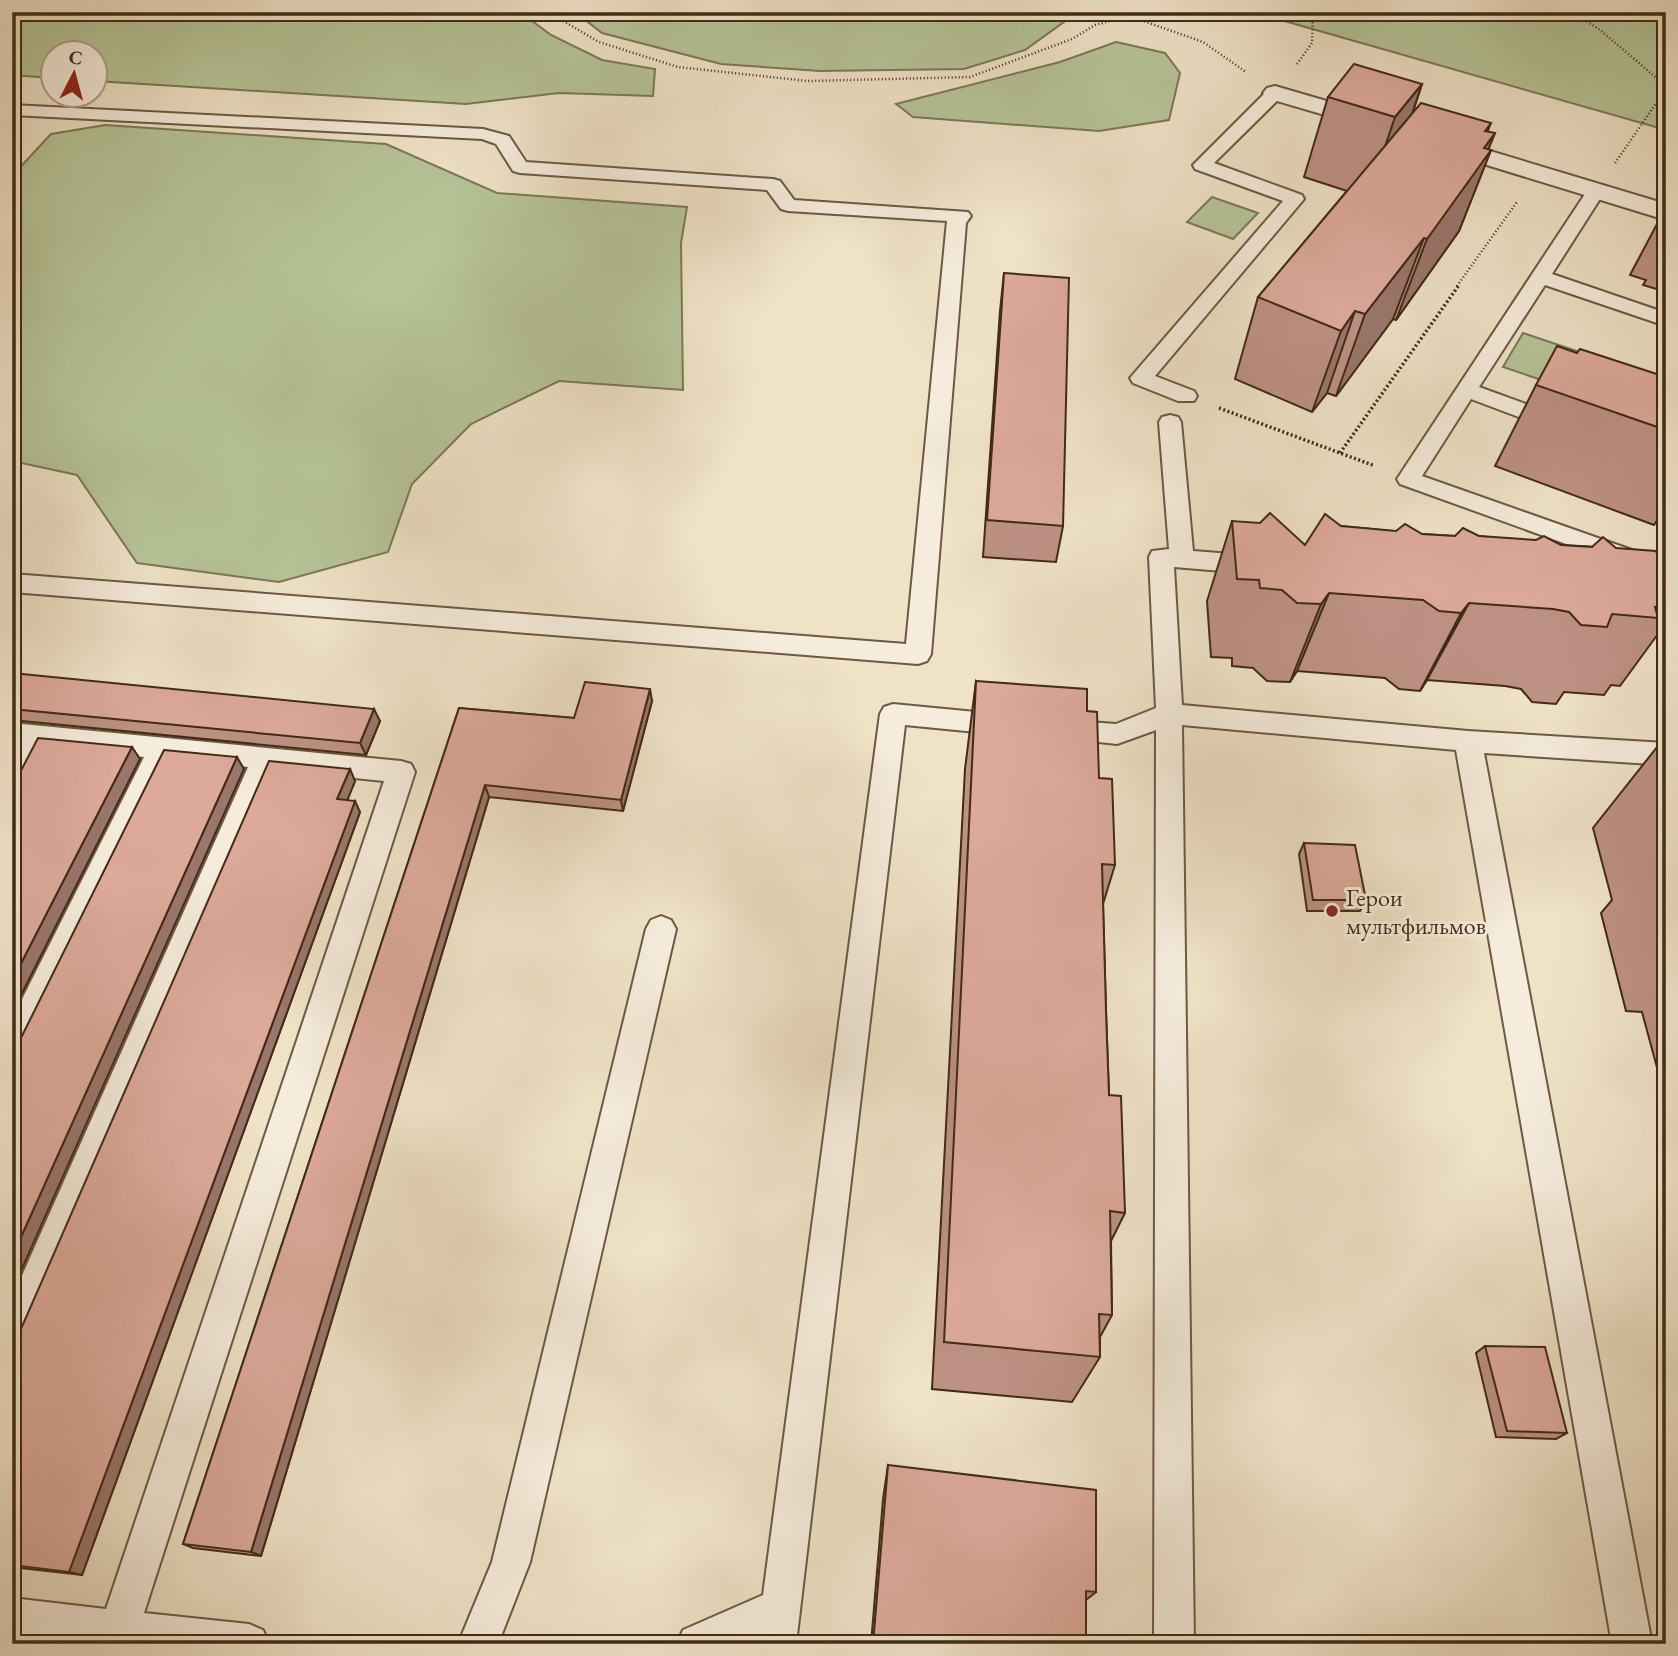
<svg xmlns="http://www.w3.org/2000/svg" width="1678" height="1656" font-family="'EB Garamond',serif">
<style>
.green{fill:#b6c498;stroke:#7c7856;stroke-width:2}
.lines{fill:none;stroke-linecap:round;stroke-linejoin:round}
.service-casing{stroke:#6c5942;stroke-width:4}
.minor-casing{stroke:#6c5942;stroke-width:4}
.path-far1{stroke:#412b15;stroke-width:2.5;stroke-dasharray:1 2.5;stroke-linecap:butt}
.path{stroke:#412b15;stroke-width:3.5;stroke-dasharray:2 2.5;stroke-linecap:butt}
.service{fill:#f5ecdb;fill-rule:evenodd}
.minor{fill:#f5ecdb;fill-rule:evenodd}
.wall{fill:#bd9184;stroke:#412b15;stroke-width:2}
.shaded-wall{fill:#9a766c;stroke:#412b15;stroke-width:2}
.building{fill:#dca99a;stroke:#412b15;stroke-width:2}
.poi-dot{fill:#8f2418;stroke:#f5ecdb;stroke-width:2.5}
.labels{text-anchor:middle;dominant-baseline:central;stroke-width:6;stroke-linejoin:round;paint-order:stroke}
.poi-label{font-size:24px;fill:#412b15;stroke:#f5ecdb;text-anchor:start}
</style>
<rect width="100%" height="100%" fill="#efe2c7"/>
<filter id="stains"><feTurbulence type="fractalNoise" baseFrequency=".00286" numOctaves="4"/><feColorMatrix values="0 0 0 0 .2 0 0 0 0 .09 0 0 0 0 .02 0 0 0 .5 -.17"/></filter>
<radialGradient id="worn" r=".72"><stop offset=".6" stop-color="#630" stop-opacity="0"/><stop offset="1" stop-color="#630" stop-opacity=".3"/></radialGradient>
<!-- green -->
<g class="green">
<polygon points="12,12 520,12 551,35 602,60 655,69 653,96 559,93 466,104 95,81 94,52 52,52 52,78 12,75"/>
<polygon points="575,12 1046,12 1068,19 1025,50 964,69 820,71 721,64 602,33"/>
<polygon points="1253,12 1666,12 1666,130"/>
<polygon points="1116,42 1165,53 1180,73 1169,120 1099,131 913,117 896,104 1060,62"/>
<polygon points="105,125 386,144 497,193 687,207 681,243 683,390 559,381 471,424 412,484 388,552 279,582 137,563 77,475 12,461 12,176 51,134"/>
<polygon points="1212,197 1258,213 1233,239 1187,222"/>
<polygon points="1523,333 1598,358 1580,393 1503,367"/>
</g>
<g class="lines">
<!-- service casing -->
<g class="service-casing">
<g id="service">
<polygon points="1275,88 1284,93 1281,97 1214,163 1302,195 1304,199 1155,376 1194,391 1197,396 1194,401 1178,401 1133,383 1130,378 1283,201 1195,169 1193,165 1269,89"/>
<polygon points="12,105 483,129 509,136 526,162 773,179 780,181 794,200 968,212 971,216 966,223 931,654 927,661 918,664 12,592 12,574 906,644 947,221 788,211 781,209 767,190 520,173 513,171 496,144 482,139 12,115"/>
<polygon points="1596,185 1605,191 1552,274 1666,313 1666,326 1545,285 1479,387 1567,419 1570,424 1567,429 1551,429 1471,399 1422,476 1666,562 1666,580 1400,484 1397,479 1587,191"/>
<polygon points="1170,415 1178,417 1181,422 1193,551 1258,556 1267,559 1270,565 1267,571 1258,574 1174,567 1182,705 1468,731 1666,743 1666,765 1484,753 1652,1644 1612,1644 1456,750 1182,725 1194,1644 1154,1644 1156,730 1117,744 1053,737 1049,730 1053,723 1062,720 1116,724 1156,708 1149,557 1152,551 1169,549 1159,422 1162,417"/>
<polygon points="893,704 1007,715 1016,718 1020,725 1016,732 1007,735 905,725 796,1644 756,1644 757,1638 743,1644 677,1644 683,1630 763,1595 880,714 884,707"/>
<polygon points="12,723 401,761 411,764 415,772 144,1613 249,1624 263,1630 269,1644 67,1644 12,1638 12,1598 106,1609 384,781 274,770 24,1351 12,1357 12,1298 248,767 170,759 23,1061 12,1065 12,1019 144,757 46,747 22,792 12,795 12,759 21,744 12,743"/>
<polygon points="661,916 671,920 676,929 530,1562 498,1644 458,1644 492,1562 646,929 651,920"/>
</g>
</g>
<!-- minor casing -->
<g class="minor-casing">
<g id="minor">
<polygon points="1275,86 1385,118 1388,123 1385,128 1376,130 1267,98 1263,93 1267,88"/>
<polygon points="1437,135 1666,204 1666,220 1428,147 1425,142 1428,137"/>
</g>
</g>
<!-- path-far1 -->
<g class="path-far1">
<polyline points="548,12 599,42 678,67 808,81 970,77 1072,39 1095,25 1128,16"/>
<polyline points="1118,12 1203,42 1246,72"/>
<polyline points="1572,12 1600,30 1666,86"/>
<polyline points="1297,64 1312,43 1313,12"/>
<polyline points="1615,163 1666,89"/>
<polyline points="1457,286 1517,202"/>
</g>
<!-- path -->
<g class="path">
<polyline points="1219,408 1375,466"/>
<polyline points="1340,453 1459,285"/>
</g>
<!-- service -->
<use href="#service" class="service"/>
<!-- minor -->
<use href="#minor" class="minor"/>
</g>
<!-- wall -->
<g class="wall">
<polygon points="1422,84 1413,112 1488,131 1488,150 1491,150 1459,231 1396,320 1393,319 1336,396 1327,393 1312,412 1235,379 1258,297 1347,191 1304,177 1328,97"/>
<polygon points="1666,207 1666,292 1643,285 1646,280 1630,275"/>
<polygon points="1004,273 1063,526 1056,562 983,557 1000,311"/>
<polygon points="1577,353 1666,377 1666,507 1654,525 1495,466 1536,385"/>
<polygon points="1232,521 1305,545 1341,526 1422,534 1455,536 1479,536 1561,545 1616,548 1666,579 1666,623 1620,686 1611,685 1604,695 1564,692 1556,704 1532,702 1521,689 1505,686 1427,680 1420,691 1399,689 1385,678 1297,671 1290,682 1267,681 1253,668 1232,666 1232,658 1211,657 1207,601"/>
<polygon points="12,673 380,721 366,755 12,720"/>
<polygon points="976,681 1099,778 1115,865 1103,904 1106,1011 1109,1095 1125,1213 1111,1241 1112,1315 1100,1337 1100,1357 1072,1402 932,1389 965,769"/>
<polygon points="652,701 623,811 489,797 261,1556 193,1548 183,1544 459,708 574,718"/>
<polygon points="1661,742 1666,743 1666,1101 1642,1012 1626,1011 1601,913 1612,900 1593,828"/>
<polygon points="355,781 347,800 360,812 82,1575 12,1567 12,1346 14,1345"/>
<polygon points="1304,843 1366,900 1360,911 1307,911 1299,854"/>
<polygon points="1485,1346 1567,1433 1556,1439 1496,1437 1476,1353"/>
<polygon points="888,1465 1096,1592 1086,1600 1086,1644 871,1644 883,1499"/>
</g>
<!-- shaded-wall -->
<g class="shaded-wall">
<polygon points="1422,84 1395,164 1368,197 1395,117"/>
<polygon points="1491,123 1467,184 1484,148 1495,133 1484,160 1491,150 1459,231 1396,320 1427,239 1485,131"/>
<polygon points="1424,238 1393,319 1336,396 1365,314"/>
<polygon points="1355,311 1327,393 1312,412 1341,331"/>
<polygon points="1329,593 1297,671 1290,682 1321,604"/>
<polygon points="1469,603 1427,680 1420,691 1461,613"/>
<polygon points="650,689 652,701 623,811 621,800"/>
<polygon points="374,709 380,721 366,755 360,743"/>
<polygon points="12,741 17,746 12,754"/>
<polygon points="132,747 140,759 12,1013 12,981"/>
<polygon points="237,757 244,769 12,1291 12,1257"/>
<polygon points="350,769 355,781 343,811 337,799"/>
<polygon points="485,785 489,797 261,1556 251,1552"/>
<polygon points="355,801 360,812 82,1575 69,1572"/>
</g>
<!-- building -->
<g class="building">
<polygon points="1354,64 1422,84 1395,117 1328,97"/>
<polygon points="1421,103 1491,123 1485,131 1495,133 1484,148 1491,150 1427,239 1424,238 1365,314 1355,311 1341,331 1258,297"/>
<polygon points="1004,273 1069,278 1063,526 987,520"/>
<polygon points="1557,346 1577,353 1580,349 1666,377 1666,430 1536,385"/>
<polygon points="1270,513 1305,545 1325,514 1341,526 1396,531 1405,524 1422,534 1455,536 1463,528 1479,536 1536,540 1544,536 1561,545 1592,547 1603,537 1616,548 1656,551 1666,579 1666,608 1655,607 1658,618 1612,614 1607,627 1581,625 1569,612 1553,609 1469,603 1461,613 1439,611 1423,600 1329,593 1321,604 1297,603 1282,590 1260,588 1259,580 1237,579 1232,521 1260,523"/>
<polygon points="12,673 374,709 360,743 12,709"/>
<polygon points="976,681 1087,689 1087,711 1097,712 1099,778 1112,779 1115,865 1102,864 1106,1011 1109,1095 1121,1096 1125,1213 1110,1211 1112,1315 1099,1314 1100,1357 944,1342"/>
<polygon points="585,682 650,689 621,800 485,785 251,1552 183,1544 459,708 574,718"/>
<polygon points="38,738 132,747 12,981 12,782 15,782"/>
<polygon points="1661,742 1666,743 1666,757"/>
<polygon points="164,750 237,757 12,1257 12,1053 14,1052"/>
<polygon points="269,761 350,769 337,799 355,801 69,1572 12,1565 12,1346 14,1345"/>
<polygon points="1304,843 1355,845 1366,900 1313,900"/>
<polygon points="1485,1346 1545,1347 1567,1433 1507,1431"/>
<polygon points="888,1465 1096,1490 1096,1592 1086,1591 1086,1644 873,1644"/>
</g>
<!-- markers -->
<circle class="poi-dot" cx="1332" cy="911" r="7"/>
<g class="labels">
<!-- poi labels -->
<g class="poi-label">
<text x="1346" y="897">Герои<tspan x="1346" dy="28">мультфильмов</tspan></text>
</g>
</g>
<!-- margin -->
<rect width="1678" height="1656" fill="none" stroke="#efe2c7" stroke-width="42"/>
<rect x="14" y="14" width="1650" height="1628" fill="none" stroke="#412b15" stroke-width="3.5"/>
<rect x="21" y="21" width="1636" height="1614" fill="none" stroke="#412b15" stroke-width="2"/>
<!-- north arrow -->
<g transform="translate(74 74) rotate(6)"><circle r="33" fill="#f5ecdb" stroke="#ad9f8c" stroke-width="2"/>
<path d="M0-5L12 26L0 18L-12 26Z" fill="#8f2418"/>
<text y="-10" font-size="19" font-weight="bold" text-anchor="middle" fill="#412b15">С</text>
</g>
<rect width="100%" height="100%" filter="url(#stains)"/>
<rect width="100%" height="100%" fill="url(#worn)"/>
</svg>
